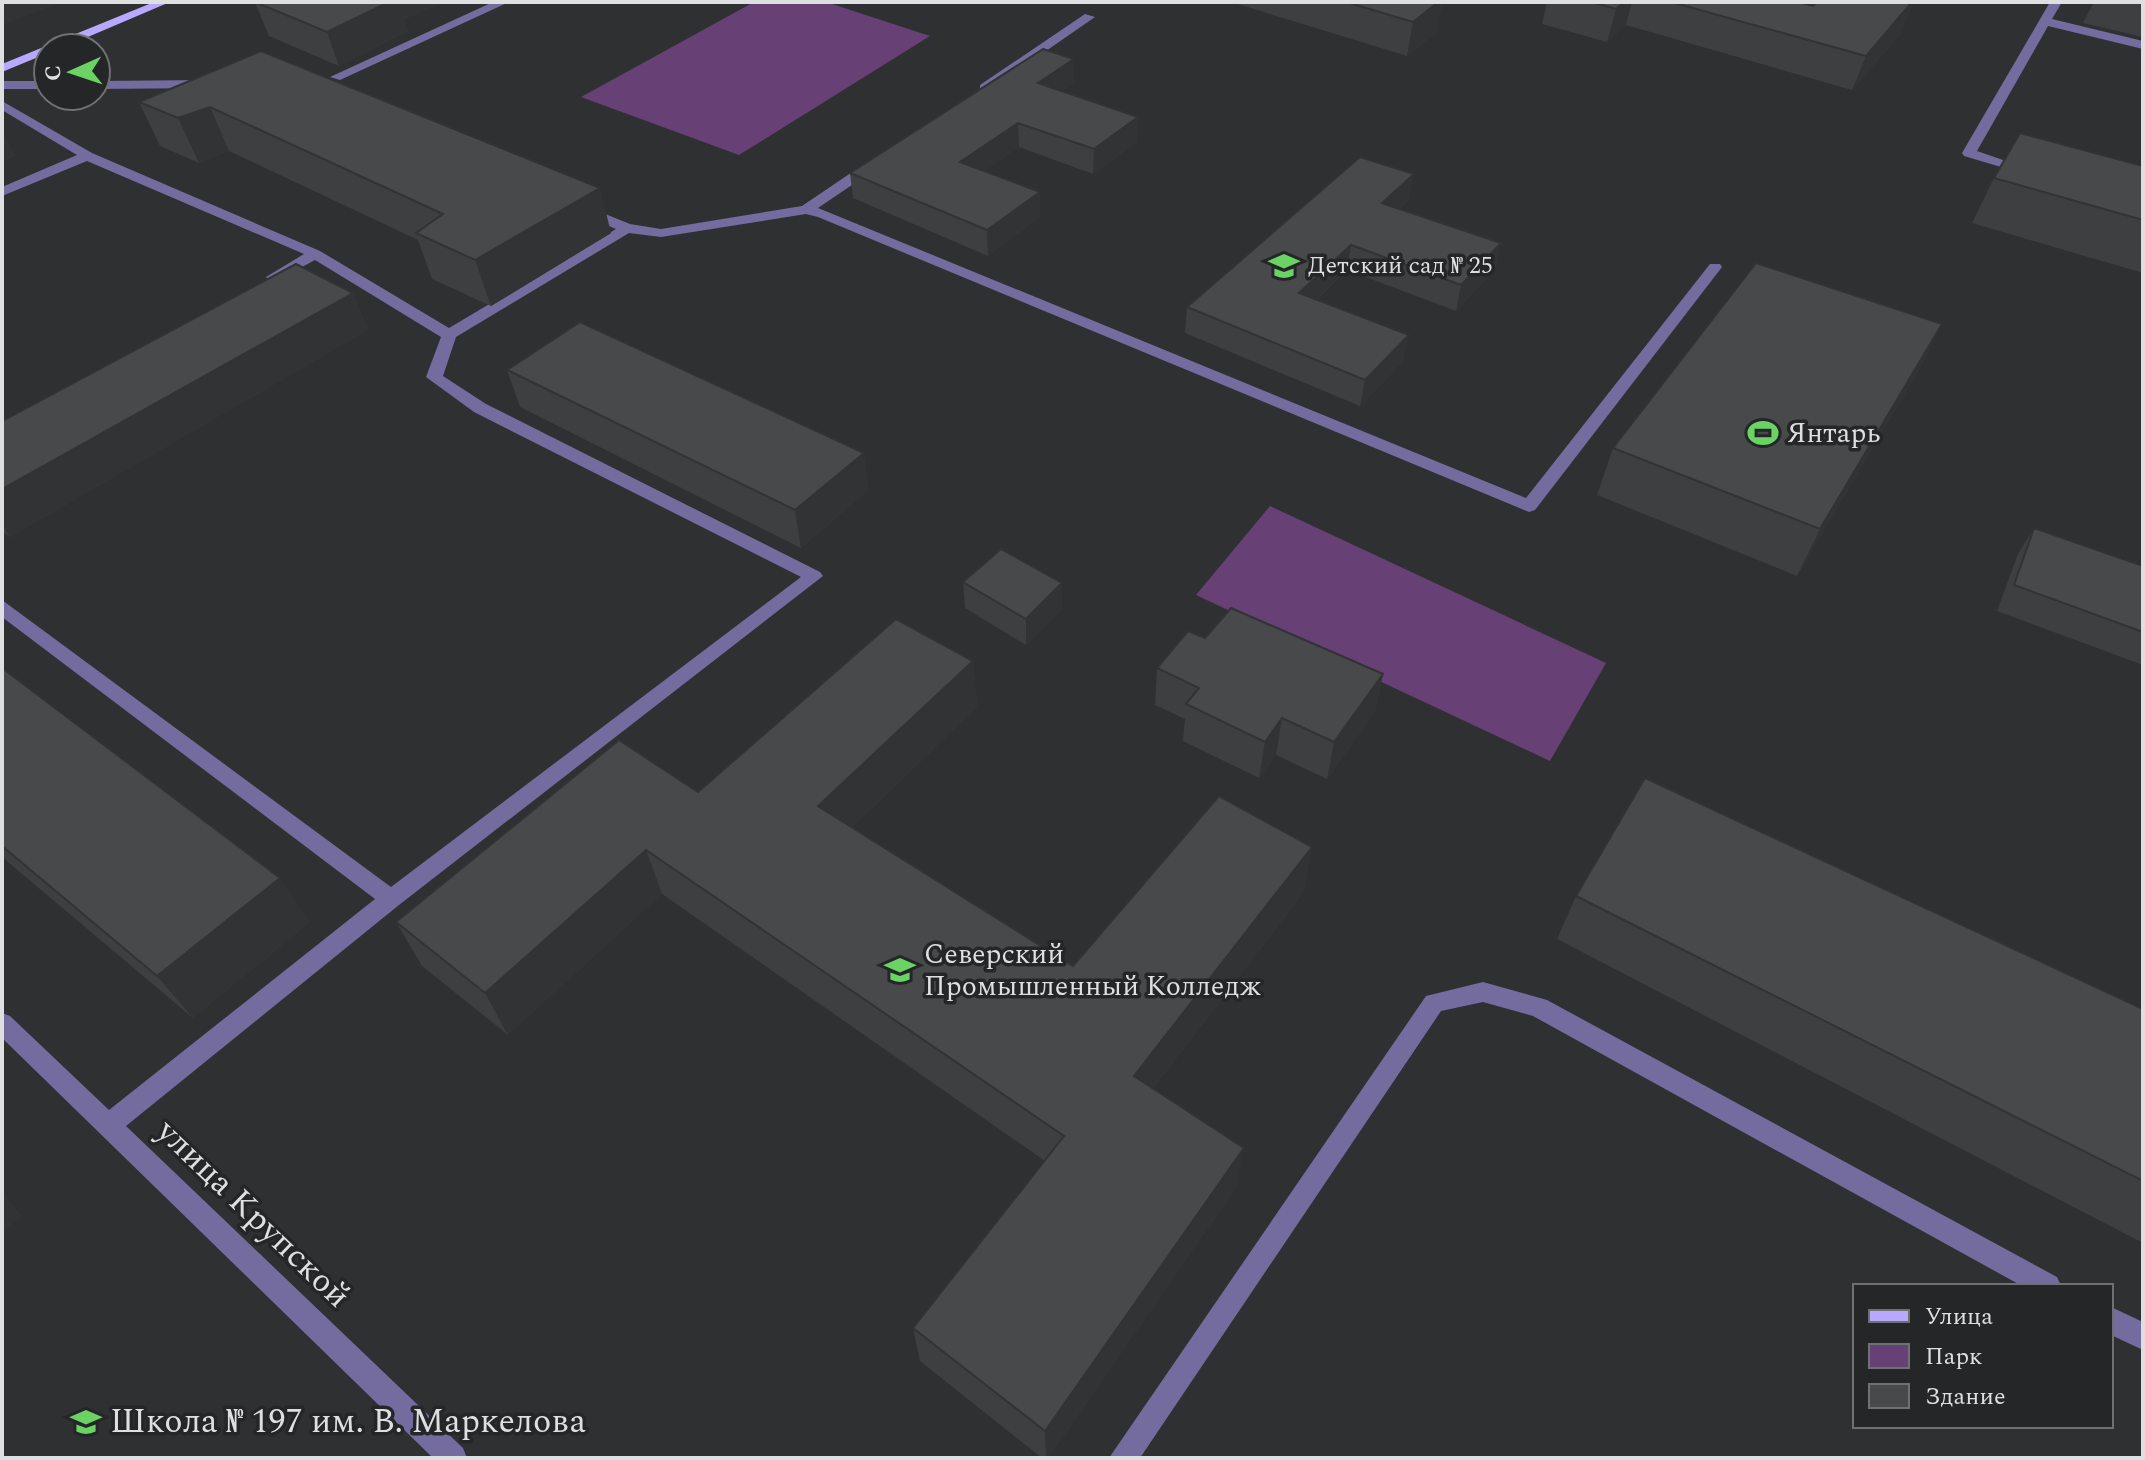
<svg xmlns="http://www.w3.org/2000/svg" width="2145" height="1460" font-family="Spectral,serif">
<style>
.green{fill:#674075}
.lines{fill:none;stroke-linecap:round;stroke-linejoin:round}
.minor{fill:#746b9f;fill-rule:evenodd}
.major{fill:#b8a8fe;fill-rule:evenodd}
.wall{fill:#3d3f40}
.shaded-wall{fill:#323334}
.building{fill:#47494b;stroke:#323334;stroke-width:2}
.labels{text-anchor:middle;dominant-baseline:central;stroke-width:7;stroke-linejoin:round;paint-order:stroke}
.far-poi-label{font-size:24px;fill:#dedfe0;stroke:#252628;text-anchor:start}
.poi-label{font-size:28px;fill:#dedfe0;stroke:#252628;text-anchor:start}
.near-street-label{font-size:34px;fill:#dedfe0;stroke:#252628}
.near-poi-label{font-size:34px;fill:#dedfe0;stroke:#252628;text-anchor:start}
</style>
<rect width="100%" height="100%" fill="#2f3032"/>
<!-- green -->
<g class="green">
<polygon points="754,2 826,2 930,36 739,155 581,97"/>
<polygon points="1270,506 1606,663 1550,761 1196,595"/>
</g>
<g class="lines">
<!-- minor -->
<g class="minor">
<polygon points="493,2 509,2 340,80 330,77"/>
<polygon points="2050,2 2062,2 2052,19 2143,41 2143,49 2048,26 1977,151 2035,171 2028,175 1964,156 1962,153"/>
<polygon points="1085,14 1095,17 988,91 980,91 980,85"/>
<rect x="2" y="81" width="46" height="8"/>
<polygon points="96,81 208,80 214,84 208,88 96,89"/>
<polygon points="2,101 92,153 320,251 449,328 616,229 578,213 578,207 588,207 630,224 661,229 802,206 867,162 877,162 877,168 818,208 1526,498 1710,264 1720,264 1722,267 1535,510 1529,512 818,217 806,214 661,237 629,233 456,337 443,376 486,404 820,572 823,576 399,905 126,1126 463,1448 467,1458 433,1458 2,1038 2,1013 10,1016 109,1110 375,899 2,617 2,600 391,887 801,577 474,412 426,377 441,337 315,260 278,280 268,280 266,277 304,254 87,161 2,196 2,187 77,155 2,110"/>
<polygon points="1483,982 1547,1000 2057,1277 2061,1286 2022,1286 1533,1016 1483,1002 1441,1011 1140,1458 1109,1458 1426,996"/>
<polygon points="2111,1307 2143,1322 2143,1350 2111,1335"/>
</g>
<!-- major -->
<polygon class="major" points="154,2 170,2 62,48 48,48 48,53 2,72 2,64"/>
</g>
<!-- wall -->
<g class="wall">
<polygon points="255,2 404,20 408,31 339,66 269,36"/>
<polygon points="1231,2 1442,2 1437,32 1407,56"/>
<polygon points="1547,2 1798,2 1902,32 1852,90 1626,25 1607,42 1542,24"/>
<polygon points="2094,2 2143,2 2143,37 2083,23"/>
<polygon points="261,51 611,233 491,306 432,279 418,240 229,151 199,163 160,146 139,102"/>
<polygon points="1074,83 1062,91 1137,141 1093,174 1019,147 984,171 1040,192 1040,217 988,256 853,198 850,173"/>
<polygon points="2143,166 2143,273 1972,223 1994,178"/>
<polygon points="1409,199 1399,209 1501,243 1495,269 1456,311 1347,270 1316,300 1404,360 1360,406 1185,333 1187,307"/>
<polygon points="353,293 368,330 10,537 2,531 2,421"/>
<polygon points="1942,324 1919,370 1797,576 1597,495 1613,448"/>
<polygon points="507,370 864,453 868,490 801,548 520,407"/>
<polygon points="2034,528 2143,566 2143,665 1997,611 2018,554"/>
<polygon points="963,582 1062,609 1026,645 965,608"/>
<polygon points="1205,638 1383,674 1375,711 1327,779 1276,755 1259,778 1183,741 1185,719 1155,705 1157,668"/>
<polygon points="973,661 977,707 852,827 1073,966 1304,892 1153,1088 1237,1186 1048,1458 1042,1458 920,1361 913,1328 1045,1161 662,894 508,1035 422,966 396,922 698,792"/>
<polygon points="2,668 310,922 193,1018 2,857"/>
<polygon points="1576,896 2143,1009 2143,1243 1557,939"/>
</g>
<!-- shaded-wall -->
<g class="shaded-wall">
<polygon points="2,2 63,2 2,25"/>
<polygon points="387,2 444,2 404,20 408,31 339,66 327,32"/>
<polygon points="1438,2 1442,2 1437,32 1407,56 1413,22"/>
<polygon points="1624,2 1632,2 1626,25 1607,42 1616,9"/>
<polygon points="1912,2 1914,2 1902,32 1852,90 1866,56"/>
<polygon points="1074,59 1074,83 1038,107 1038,83"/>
<polygon points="210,107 229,151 199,163 178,118"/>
<polygon points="1138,117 1137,141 1093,174 1094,149"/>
<polygon points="1018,123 1019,147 961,187 960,162"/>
<polygon points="2,130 16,156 2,162"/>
<polygon points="1414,174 1409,199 1378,228 1382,203"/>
<polygon points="600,188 611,233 491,306 475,260"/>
<polygon points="1040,192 1040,217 988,256 987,230"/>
<polygon points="1501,243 1495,269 1456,311 1461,285"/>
<polygon points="1351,245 1347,270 1295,319 1299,293"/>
<polygon points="353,293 368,330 10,537 2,525 2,489"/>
<polygon points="1942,324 1919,370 1797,576 1820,529"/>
<polygon points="1409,335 1404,360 1360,406 1365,380"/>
<polygon points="864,453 868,490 801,548 795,510"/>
<polygon points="1062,583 1062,609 1026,645 1026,619"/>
<polygon points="973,661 977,707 827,851 818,806"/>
<polygon points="1383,674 1375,711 1327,779 1334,742"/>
<polygon points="1282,718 1276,755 1259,778 1265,742"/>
<polygon points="1312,847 1304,892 1131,1116 1134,1076"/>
<polygon points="646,850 662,894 508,1035 485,993"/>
<polygon points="280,878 310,922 193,1018 157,976"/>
<polygon points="1244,1148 1237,1186 1048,1458 1046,1458 1045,1431"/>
<polygon points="2,1193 23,1216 2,1233"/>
</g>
<!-- building -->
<g class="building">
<polygon points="255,2 389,2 327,32"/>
<polygon points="1346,2 1438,2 1413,22"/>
<polygon points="1591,2 1624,2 1616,9"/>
<polygon points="1671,2 1798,2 1813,6 1817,2 1912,2 1866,56"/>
<polygon points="1043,49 1074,59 1038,83 1138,117 1094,149 1018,123 960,162 1040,192 987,230 850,173"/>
<polygon points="261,51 600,188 475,260 416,233 443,214 210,107 178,118 139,102"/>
<polygon points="2020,133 2143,166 2143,220 1994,178"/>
<polygon points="1360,157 1414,174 1382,203 1501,243 1461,285 1351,245 1299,293 1409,335 1365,380 1187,307"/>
<polygon points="1756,263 1942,324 1820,529 1613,448"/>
<polygon points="296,264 353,293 2,489 2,421"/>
<polygon points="580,322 864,453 795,510 507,370"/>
<polygon points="2034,528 2143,566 2143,632 2014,585"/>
<polygon points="1001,549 1062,583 1026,619 963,582"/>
<polygon points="1231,608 1383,674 1334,742 1282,718 1265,742 1186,704 1199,688 1157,668 1188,631 1205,638"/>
<polygon points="896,619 973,661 818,806 1073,966 1219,796 1312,847 1134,1076 1244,1148 1045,1431 913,1328 1064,1136 646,850 485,993 396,922 619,740 698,792"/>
<polygon points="2,668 280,878 157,976 2,846"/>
<polygon points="1645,778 2143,1009 2143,1181 1576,896"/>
</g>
<!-- icons -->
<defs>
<g id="school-bare" transform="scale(2.4)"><path d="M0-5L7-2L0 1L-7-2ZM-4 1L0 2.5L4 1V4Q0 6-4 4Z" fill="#6ad363" stroke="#252628" stroke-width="2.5" paint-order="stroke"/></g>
<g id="stadium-bare" transform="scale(2.4)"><path d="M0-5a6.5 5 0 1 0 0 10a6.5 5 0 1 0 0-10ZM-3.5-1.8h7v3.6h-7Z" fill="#6ad363" stroke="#252628" stroke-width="2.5" paint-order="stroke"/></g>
<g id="university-bare" transform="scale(2.4)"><path d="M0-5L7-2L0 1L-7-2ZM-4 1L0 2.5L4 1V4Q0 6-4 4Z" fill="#6ad363" stroke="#252628" stroke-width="2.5" paint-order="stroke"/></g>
</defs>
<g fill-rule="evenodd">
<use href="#school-bare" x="1284" y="266"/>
<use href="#stadium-bare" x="1763" y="433"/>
<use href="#university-bare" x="900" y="970"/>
<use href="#school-bare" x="86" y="1422"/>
</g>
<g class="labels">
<!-- far-poi labels -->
<g class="far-poi-label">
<text x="1308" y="266">Детский сад № 25</text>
</g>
<!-- poi labels -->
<g class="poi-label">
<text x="1787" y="433">Янтарь</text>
<text x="924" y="954">Северский<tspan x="924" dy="32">Промышленный Колледж</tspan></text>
</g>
<!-- near-street labels -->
<g class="near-street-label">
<text transform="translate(253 1214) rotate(44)">улица Крупской</text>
</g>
<!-- near-poi labels -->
<g class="near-poi-label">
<text x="110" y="1422">Школа № 197 им. В. Маркелова</text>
</g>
</g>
<!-- border -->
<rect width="2145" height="1460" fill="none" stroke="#dedfe0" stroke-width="8"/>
<!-- legend -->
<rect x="1853" y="1284" width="260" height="144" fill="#252628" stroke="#6f7072" stroke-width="2"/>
<rect x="1869" y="1310" width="40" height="12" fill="#b8a8fe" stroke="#6f7072" stroke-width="2"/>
<text x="1925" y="1324" font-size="24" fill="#dedfe0">Улица</text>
<rect x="1869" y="1344" width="40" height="24" fill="#674075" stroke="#6f7072" stroke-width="2"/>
<text x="1925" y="1364" font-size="24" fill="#dedfe0">Парк</text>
<rect x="1869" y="1384" width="40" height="24" fill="#47494b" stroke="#6f7072" stroke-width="2"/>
<text x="1925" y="1404" font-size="24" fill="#dedfe0">Здание</text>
<!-- north arrow -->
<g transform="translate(72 72) rotate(267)"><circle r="38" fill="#252628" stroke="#6f7072" stroke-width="2"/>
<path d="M0-6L14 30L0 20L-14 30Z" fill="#6ad363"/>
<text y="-12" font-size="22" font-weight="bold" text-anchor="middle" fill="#dedfe0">С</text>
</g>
</svg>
